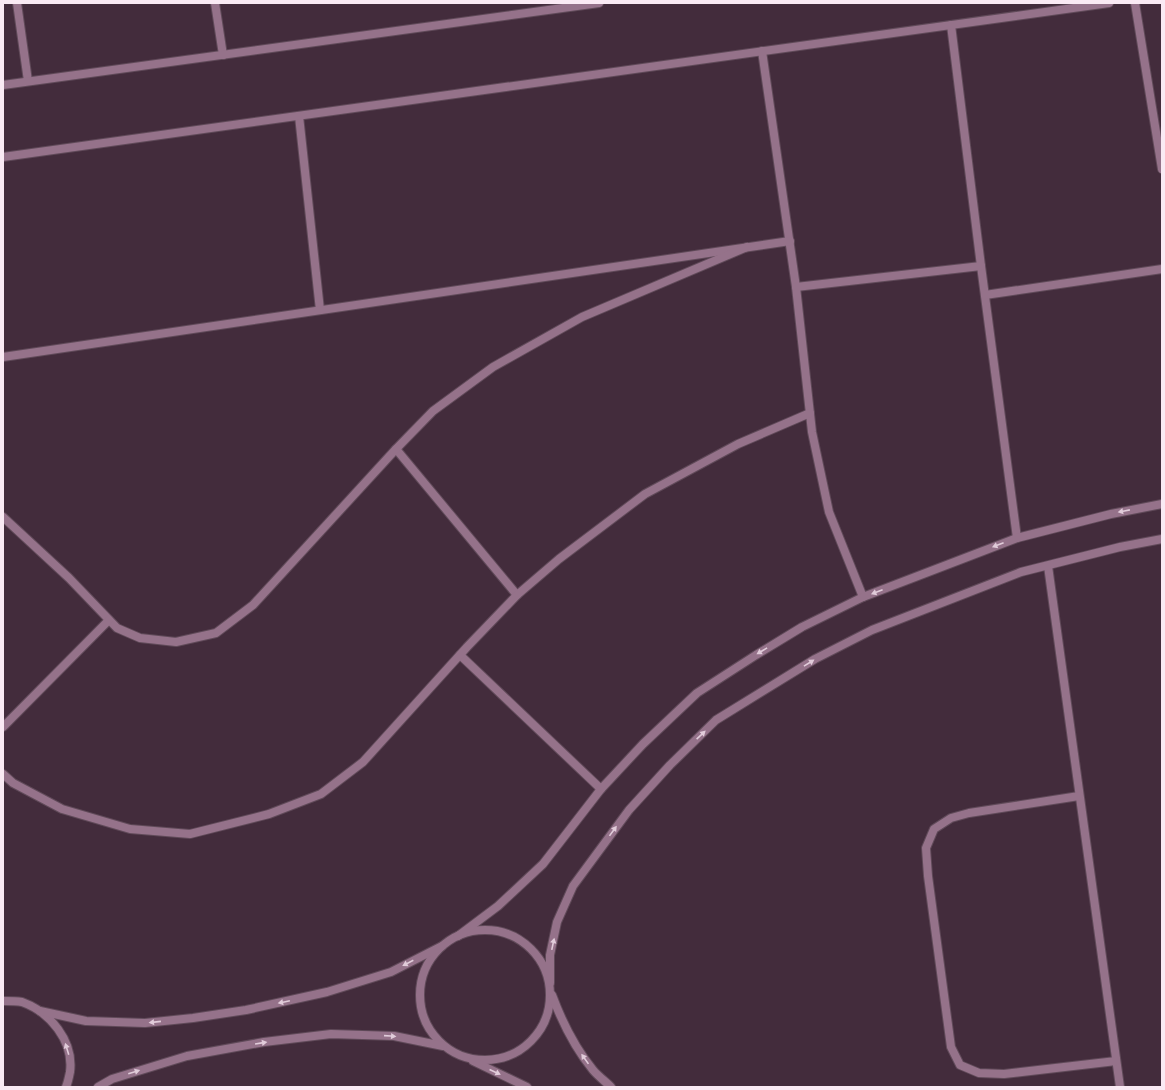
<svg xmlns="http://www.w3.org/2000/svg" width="1165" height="1090" font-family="'IBM Plex Sans',sans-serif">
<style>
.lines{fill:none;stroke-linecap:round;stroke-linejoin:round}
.street-casing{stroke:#604a59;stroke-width:10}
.street{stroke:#95728a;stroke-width:8}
.oneway{fill:#e1ccda}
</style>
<rect width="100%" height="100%" fill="#432c3c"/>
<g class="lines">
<!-- street casing -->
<g class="street-casing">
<g id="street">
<polyline points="17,3 28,81"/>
<polyline points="215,3 223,55"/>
<polyline points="1135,3 1162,169"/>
<polyline points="951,25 981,266 1017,538"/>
<polyline points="762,51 796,287 812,432 829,512 863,597"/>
<polyline points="3,85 599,3"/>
<polyline points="299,116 320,310"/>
<polyline points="3,157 1109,3"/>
<polyline points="796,287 981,266"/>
<polyline points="985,295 1162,269"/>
<polyline points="3,357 790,241"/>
<polyline points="396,449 517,595"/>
<polyline points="3,517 69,578 117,628 140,638 176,642 216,633 253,605 396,449 433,411 493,367 582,317 747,247"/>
<polyline points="1048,566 1120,1087"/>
<polyline points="460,655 601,789"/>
<polyline points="3,727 109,620"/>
<polyline points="3,774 13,783 62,809 130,829 190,834 269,814 321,794 363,762 467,647 517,595 559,559 645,494 738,444 810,413"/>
<polyline points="1079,796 969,813 951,818 934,829 926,848 928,876 951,1047 960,1065 979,1073 1004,1074 1116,1061"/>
<circle cx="485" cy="995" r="65"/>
<polyline points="458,936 498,906 543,864 601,789 643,744 697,693 756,655 802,627 863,597 1017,538 1111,514 1162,504"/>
<polyline points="550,983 550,955 557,922 573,886 629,810 670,765 716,720 815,659 872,630 1021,572 1120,547 1162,539"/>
<path d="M552 995C562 1022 575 1048 593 1070 598 1076 606 1082 611 1087"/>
<path d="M3 1001C9 1001 16 1001 22 1002 50 1012 74 1041 70 1072 69 1077 68 1082 66 1087"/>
<polyline points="40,1011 86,1021 145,1023 193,1018 246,1010 327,992 391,972 442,946"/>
<polyline points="473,1061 527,1087"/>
<polyline points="98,1087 112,1079 187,1056 264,1042 331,1034 394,1036 443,1046"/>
</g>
</g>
<!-- street -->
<use href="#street" class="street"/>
</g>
<!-- one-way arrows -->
<defs><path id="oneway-solid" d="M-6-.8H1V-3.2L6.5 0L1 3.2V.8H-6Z"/></defs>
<g class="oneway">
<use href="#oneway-solid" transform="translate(1124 511) rotate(169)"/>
<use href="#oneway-solid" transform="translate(998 545) rotate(159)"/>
<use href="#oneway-solid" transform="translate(877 592) rotate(159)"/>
<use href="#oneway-solid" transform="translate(762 651) rotate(149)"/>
<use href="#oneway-solid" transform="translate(809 663) rotate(-32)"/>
<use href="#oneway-solid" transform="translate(701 735) rotate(-43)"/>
<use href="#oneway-solid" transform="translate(613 831) rotate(-54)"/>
<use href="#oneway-solid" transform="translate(553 944) rotate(-78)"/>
<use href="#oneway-solid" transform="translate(408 963) rotate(153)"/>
<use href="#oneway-solid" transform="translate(284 1002) rotate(168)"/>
<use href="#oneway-solid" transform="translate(155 1022) rotate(174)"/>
<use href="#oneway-solid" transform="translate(390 1036) rotate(4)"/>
<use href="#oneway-solid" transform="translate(261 1043) rotate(-9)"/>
<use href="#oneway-solid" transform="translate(67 1049) rotate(-107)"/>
<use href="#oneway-solid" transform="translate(585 1059) rotate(-125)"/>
<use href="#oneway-solid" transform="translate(134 1072) rotate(-17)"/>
<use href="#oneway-solid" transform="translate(495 1072) rotate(25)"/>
</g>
<!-- border -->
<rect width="1165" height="1090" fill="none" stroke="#faeaf4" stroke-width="8"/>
</svg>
